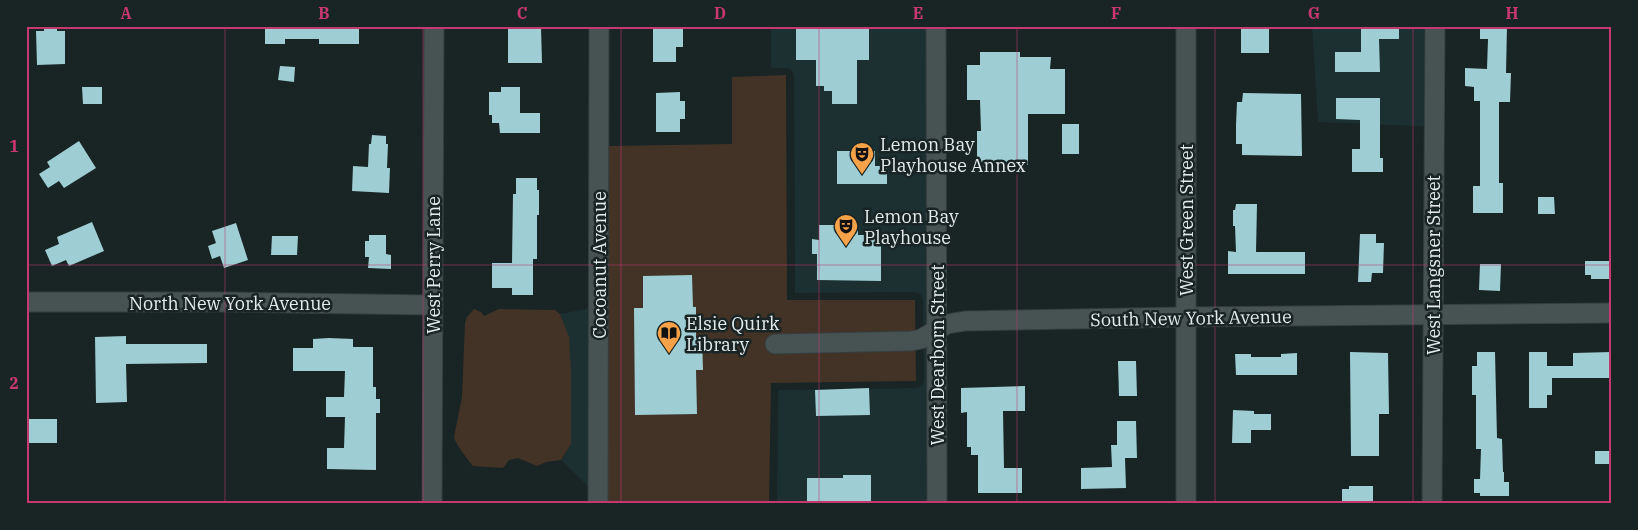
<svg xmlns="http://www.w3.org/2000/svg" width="1638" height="530" font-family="'IBM Plex Serif',serif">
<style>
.built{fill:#1c2f31}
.green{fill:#423326}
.building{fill:#9eced3}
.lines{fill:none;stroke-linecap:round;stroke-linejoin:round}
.minor-casing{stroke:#363e3f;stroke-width:21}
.minor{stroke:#475253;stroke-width:19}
.grid{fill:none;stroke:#c73871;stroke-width:1;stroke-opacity:0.55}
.labels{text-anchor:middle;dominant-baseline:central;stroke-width:5;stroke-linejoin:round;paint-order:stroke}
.poi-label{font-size:18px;fill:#e4ebec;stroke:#192425;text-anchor:start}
.street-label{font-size:18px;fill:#e4ebec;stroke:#192425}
.neatline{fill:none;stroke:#c73871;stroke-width:2}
.grid-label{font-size:16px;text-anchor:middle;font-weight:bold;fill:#c73871}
</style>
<rect width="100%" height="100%" fill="#192425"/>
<!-- built -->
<g class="built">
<polygon points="771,26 927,26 927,504 777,504 778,390 916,388 921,386 924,381 923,299 920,294 915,292 795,293 794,75 792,71 788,68 771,68"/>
<polygon points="1312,26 1438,26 1439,127 1318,122"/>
<polygon points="598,294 598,500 585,483 561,460 567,451 560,314 586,309"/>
</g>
<!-- green -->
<g class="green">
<polygon points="786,75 787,300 915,300 916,381 771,383 769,504 606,504 607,146 732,144 732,77"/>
<path d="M474 309 481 312 484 316 499 309 555 310 560 314 569 337 571 369V444L561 460 546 462 537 466 518 458 509 460 503 468 473 466C468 460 455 443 454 437L462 397 465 323 467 317Z"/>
</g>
<!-- building -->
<g class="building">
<polygon points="44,26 57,26 57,31 65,31 65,64 37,65 36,31 44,31"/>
<polygon points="265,26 359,26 359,44 319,44 319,39 285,39 285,44 265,44"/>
<polygon points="508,26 541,26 542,63 508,63"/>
<polygon points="653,26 683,26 683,47 676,47 676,62 653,62"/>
<polygon points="796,26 869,26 869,60 857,60 857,104 832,104 832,91 824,91 824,86 816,86 816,60 796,60"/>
<polygon points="1361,26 1399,26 1399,39 1379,39 1380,72 1335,72 1335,52 1361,52"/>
<polygon points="1480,26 1507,26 1506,73 1511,73 1510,102 1499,102 1499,183 1503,183 1503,213 1473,213 1473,186 1480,186 1480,101 1474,101 1474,87 1465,86 1465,68 1487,69 1488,39 1480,39"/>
<rect x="1241" y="28" width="28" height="25"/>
<polygon points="980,52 1020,52 1020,57 1051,57 1050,69 1065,69 1065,114 1028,114 1028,165 1020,164 1020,167 983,167 983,164 977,164 977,131 981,131 980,100 967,100 967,65 980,65"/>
<polygon points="280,66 295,67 294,82 278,80"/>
<polygon points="82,87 102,87 102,104 83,104"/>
<polygon points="501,87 520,87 520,113 540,113 540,133 500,133 499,123 492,123 492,115 489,115 489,92 501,92"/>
<polygon points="680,92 680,101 685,101 685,119 680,119 680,132 656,132 656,93"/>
<polygon points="1243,93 1301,94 1302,156 1242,155 1242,144 1236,144 1236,125 1237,102 1242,102"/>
<polygon points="1336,98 1380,98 1380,158 1383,158 1383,172 1352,172 1352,149 1360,149 1360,120 1336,119"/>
<rect x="1062" y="124" width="17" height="30"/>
<polygon points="372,135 386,136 386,144 388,144 387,168 390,168 389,193 352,191 353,166 368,167 369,144 371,144"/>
<polygon points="79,141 96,168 64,188 59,181 48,188 39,174 50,167 47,162"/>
<polygon points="837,151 875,151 875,166 887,166 887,184 837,184"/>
<polygon points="516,178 537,178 537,190 539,190 539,215 537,215 537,259 533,259 533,295 512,295 512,288 492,288 492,263 512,263 513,194 516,194"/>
<polygon points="1538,197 1554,197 1555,214 1538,214"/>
<polygon points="1236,204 1257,204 1256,252 1305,252 1305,274 1228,274 1228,251 1236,252 1235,226 1233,226 1233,210 1235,210"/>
<polygon points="92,222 104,251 69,266 66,260 52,266 45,250 59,244 57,237"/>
<polygon points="236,223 248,260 224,268 220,256 212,259 208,246 216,243 212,231"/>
<polygon points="819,225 858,225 858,235 881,235 881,281 817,280 817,254 812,254 812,239 819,240"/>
<polygon points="1360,234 1376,234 1376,243 1384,243 1383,273 1372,273 1371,282 1358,282"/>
<polygon points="369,235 386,235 386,254 391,255 391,269 368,268 369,257 365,257 365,241 369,241"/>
<polygon points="272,236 298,236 297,255 271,255"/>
<polygon points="1585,261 1612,261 1612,279 1591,279 1591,275 1585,275"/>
<polygon points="1480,264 1501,264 1500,291 1479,290"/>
<polygon points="692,275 693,307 696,307 696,338 702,338 703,370 696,370 697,414 635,415 634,308 643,308 643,276"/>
<polygon points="126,336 126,344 207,344 207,363 126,364 127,402 96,403 95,337"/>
<polygon points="329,338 353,339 353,347 373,347 373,387 376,387 376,399 380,399 380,413 376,413 376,470 327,469 327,448 344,448 345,417 326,417 326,397 344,397 345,371 293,371 293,348 313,348 313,339"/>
<polygon points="1350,352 1388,353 1389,414 1379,414 1379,456 1351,456"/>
<polygon points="1477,352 1495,352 1497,438 1502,439 1503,472 1504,472 1504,482 1509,482 1509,496 1480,496 1480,493 1474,493 1474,479 1480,479 1481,449 1476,449 1476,395 1472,395 1472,366 1477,366"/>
<polygon points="1529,352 1547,352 1547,366 1573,366 1573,353 1612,352 1612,378 1552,378 1552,395 1547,395 1547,408 1529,408"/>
<polygon points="1297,353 1297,375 1236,375 1235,354 1251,354 1251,357 1281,357 1281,354"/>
<polygon points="1118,361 1136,361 1137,396 1119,396"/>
<polygon points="1025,386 1025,411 1003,411 1004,468 1022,468 1022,493 978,493 978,455 971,455 971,447 967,447 967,412 961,413 961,388"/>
<polygon points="869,388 870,415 816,416 815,390"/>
<polygon points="1233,410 1254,411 1254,414 1271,414 1271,430 1251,430 1251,443 1232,443"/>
<rect x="26" y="419" width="31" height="24"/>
<polygon points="1117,421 1136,421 1137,458 1125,458 1126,488 1081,489 1081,468 1112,467 1111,445 1117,445"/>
<rect x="1595" y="451" width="17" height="13"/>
<polygon points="843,475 871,475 871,504 807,504 807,478 843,478"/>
<polygon points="1349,486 1373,486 1373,504 1342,504 1342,489 1349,489"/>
</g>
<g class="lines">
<!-- minor casing -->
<g class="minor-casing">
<g id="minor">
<polyline points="936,26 937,504"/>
<polyline points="26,302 228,302 433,305"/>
<polyline points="775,344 911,341 921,339 947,324 965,321 1186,317 1612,313"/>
<polyline points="432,504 434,26"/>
<polyline points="598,504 599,26"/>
<polyline points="1186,504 1186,26"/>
<polyline points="1432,504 1435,26"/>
</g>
</g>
<!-- minor -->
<use href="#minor" class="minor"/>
</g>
<!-- grid -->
<path class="grid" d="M225 26V504M423 26V504M621 26V504M819 26V504M1017 26V504M1215 26V504M1413 26V504M26 265H1612"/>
<!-- icons -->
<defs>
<g id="theatre-pin" transform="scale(1.25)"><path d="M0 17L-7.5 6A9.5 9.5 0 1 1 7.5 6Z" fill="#f7a148" stroke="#192425"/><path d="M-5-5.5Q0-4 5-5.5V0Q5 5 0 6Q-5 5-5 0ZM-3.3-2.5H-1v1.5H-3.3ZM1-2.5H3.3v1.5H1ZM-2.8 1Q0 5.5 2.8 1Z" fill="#111"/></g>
<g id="library-pin" transform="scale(1.25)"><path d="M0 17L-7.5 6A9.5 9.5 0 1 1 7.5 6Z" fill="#f7a148" stroke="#192425"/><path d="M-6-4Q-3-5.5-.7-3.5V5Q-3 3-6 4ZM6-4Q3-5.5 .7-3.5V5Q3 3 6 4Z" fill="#111"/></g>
</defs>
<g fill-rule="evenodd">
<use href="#theatre-pin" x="862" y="154"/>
<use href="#theatre-pin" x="846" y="226"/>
<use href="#library-pin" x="669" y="333"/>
</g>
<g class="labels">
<!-- poi labels -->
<g class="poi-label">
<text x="880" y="144">Lemon Bay<tspan x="880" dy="21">Playhouse Annex</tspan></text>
<text x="864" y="216">Lemon Bay<tspan x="864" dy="21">Playhouse</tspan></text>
<text x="686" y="323">Elsie Quirk<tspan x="686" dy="21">Library</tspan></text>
</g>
<!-- street labels -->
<g class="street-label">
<text transform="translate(1186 220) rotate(-90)">West Green Street</text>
<text transform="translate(433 265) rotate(-90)">West Perry Lane</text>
<text transform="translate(599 265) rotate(-90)">Cocoanut Avenue</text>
<text transform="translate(1433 265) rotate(-90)">West Langsner Street</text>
<text x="230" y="303">North New York Avenue</text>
<text transform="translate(1191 318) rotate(-1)">South New York Avenue</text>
<text transform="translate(937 355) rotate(-90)">West Dearborn Street</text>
</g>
</g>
<!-- border -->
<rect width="1638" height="530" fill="none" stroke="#192425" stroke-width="55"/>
<rect x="28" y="28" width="1582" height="474" class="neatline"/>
<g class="grid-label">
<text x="126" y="19">A</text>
<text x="324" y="19">B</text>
<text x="522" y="19">C</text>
<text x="720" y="19">D</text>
<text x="918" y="19">E</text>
<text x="1116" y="19">F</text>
<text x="1314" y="19">G</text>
<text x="1512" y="19">H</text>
<text x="14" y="152">1</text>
<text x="14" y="389">2</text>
</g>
</svg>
